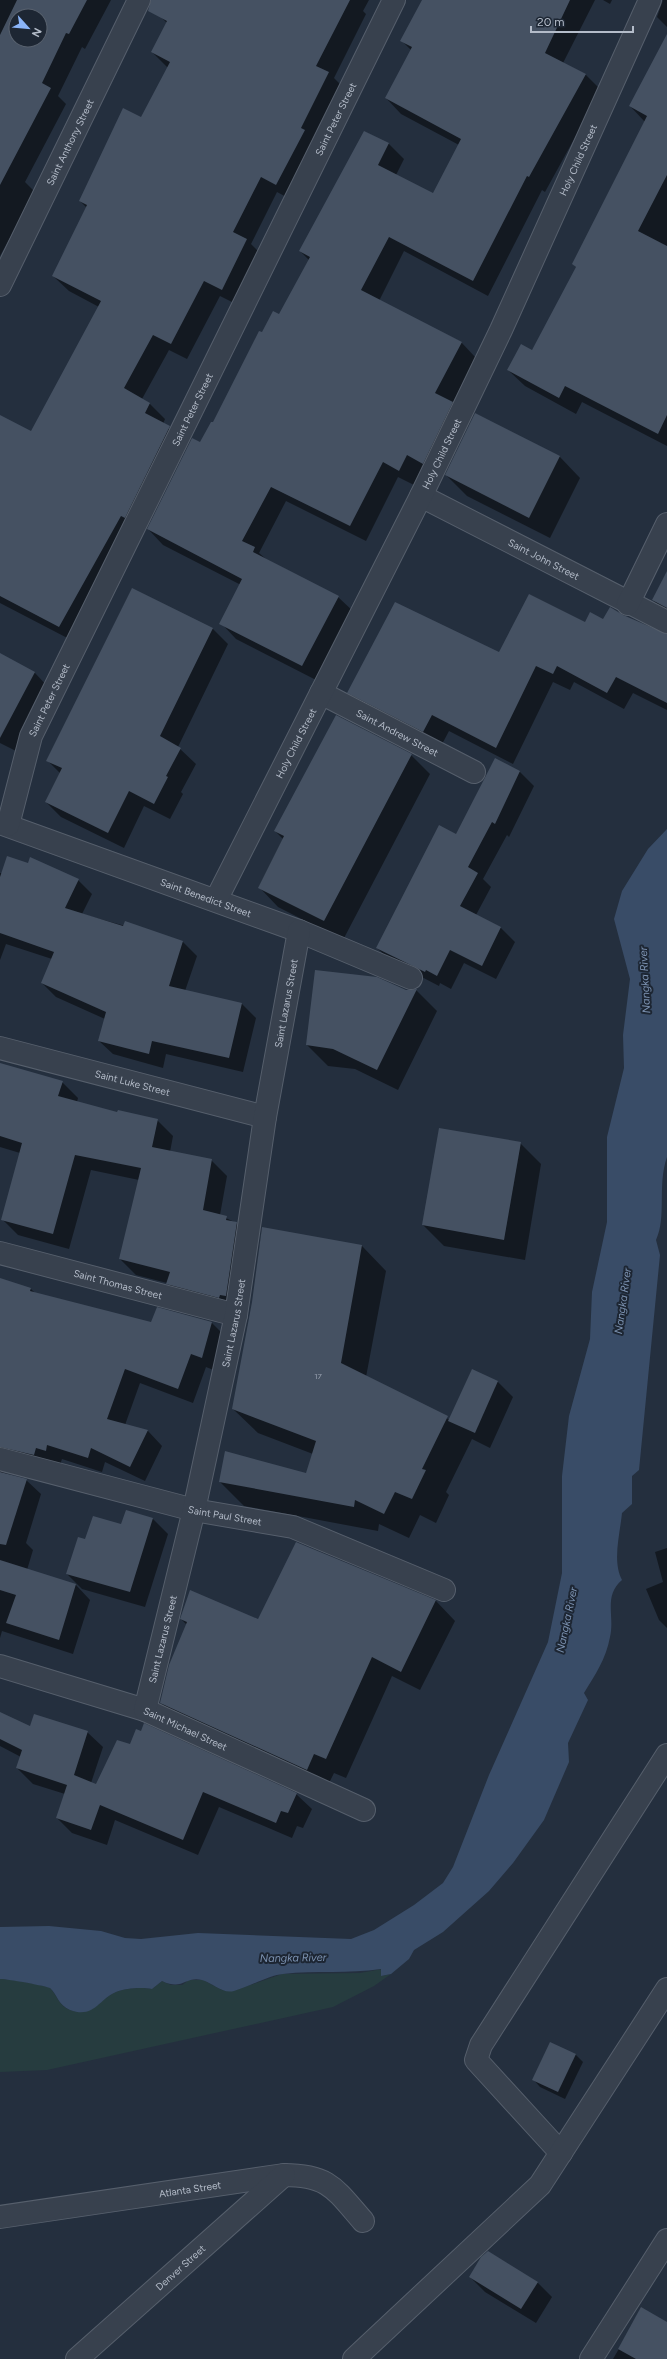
<svg xmlns="http://www.w3.org/2000/svg" width="667" height="2359" font-family="Figtree,sans-serif">
<style>
.green{fill:#263c3f}
.water{fill:#394c67}
.shadow{fill:#0007;fill-rule:evenodd}
.building{fill:#455162;fill-rule:evenodd}
.lines{fill:none;stroke-linecap:round;stroke-linejoin:round}
.minor-casing{stroke:#565f6c;stroke-width:24}
.minor{stroke:#38414e;stroke-width:22}
.labels{text-anchor:middle;dominant-baseline:central;stroke-width:4;stroke-linejoin:round;paint-order:stroke}
.number-label{font-size:8px;fill:#98a1af}
.street-label{font-size:10px;fill:#b4bcc9;stroke:#1d2633}
.water-label{font-size:11px;font-style:italic;fill:#7c92b1;stroke:#1d2633}
</style>
<rect width="100%" height="100%" fill="#242f3e"/>
<!-- green -->
<path class="green" d="M382 1969 381 1976 391 1974 374 1986 333 2007 47 2070 0 2072V1979C3 1978 47 1985 50 1988 57 1995 58 2005 70 2010 94 2018 99 1999 116 1992 126 1988 142 1987 152 1989L162 1981 171 1985H182L189 1980H203L222 1990 233 1991 282 1974 360 1973Z"/>
<!-- water -->
<path class="water" d="M667 829V1157C657 1185 667 1217 656 1240L660 1255 639 1470 632 1476V1504L622 1513C620 1534 612 1561 622 1580 603 1596 615 1616 610 1637 606 1659 595 1675 584 1693L588 1700 568 1743 569 1762 544 1820 513 1863 489 1891 443 1932 414 1950 409 1959 391 1974 381 1976V1969C348 1974 316 1970 283 1974 270 1975 248 1987 234 1991 222 1994 213 1983 202 1980 185 1976 183 1991 162 1981L152 1989C142 1987 126 1988 116 1992 99 1999 94 2019 70 2010 58 2005 57 1994 50 1988 47 1986 3 1978 0 1979V1927L49 1926 101 1931 125 1938 141 1939 198 1933 351 1939 374 1930 414 1905 443 1883 453 1867 489 1775 548 1642 562 1573V1476L569 1416 590 1339 592 1292 607 1222V1137L624 1068 623 1035 630 979 614 919 622 891 648 849Z"/>
<!-- shadow -->
<g class="shadow">
<path d="M0 0H111L85 49 82 47 58 96 66 104 25 182 35 192 0 256ZM16 16H40V40H16Z"/>
<polygon points="167,0 369,0 363,11 366,14 334,78 345,89 292,200 277,192 251,244 263,256 238,305 220,296 187,359 169,350 142,399 150,404 165,419 163,424 185,443 75,642 0,603 0,416 31,433 99,307 69,291 53,276 87,208 80,201 142,118 168,68 152,52 167,23 160,16"/>
<polygon points="423,0 595,0 563,63 586,75 601,90 545,192 542,190 488,296 404,251 379,301 461,342 476,358 453,403 467,418 414,485 398,477 366,541 286,501 259,553 266,559 338,597 354,612 318,681 236,639 221,623 241,585 163,545 148,529 213,424 262,333 279,316 309,260 300,251 365,132 389,144 404,159 396,175 433,195 459,145 401,114 386,98 412,51 402,41"/>
<polygon points="603,0 612,0 610,4"/>
<polygon points="663,0 667,0 667,27 657,17"/>
<polygon points="667,36 667,446 582,402 576,414 525,386 508,370 532,351 577,268 573,264 645,122 630,106"/>
<polygon points="475,414 560,457 580,478 550,538 467,496 446,475"/>
<polygon points="667,573 667,614 653,600"/>
<polygon points="132,589 213,629 228,644 178,747 196,764 181,792 183,794 170,819 144,806 124,848 61,817 46,802 60,773 47,760"/>
<polygon points="622,616 661,634 667,634 667,710 633,693 624,709 574,682 570,690 553,682 513,764 449,731 440,748 365,709 349,692 500,654 585,623"/>
<polygon points="0,654 35,673 51,690 18,752 0,743"/>
<polygon points="336,716 411,755 430,774 343,940 278,907 259,887 283,839 275,831"/>
<polygon points="495,760 520,772 534,786 509,837 507,835 483,879 491,887 476,915 501,928 515,942 496,979 464,963 451,989 440,983 439,986 391,961 377,948 456,835"/>
<polygon points="0,873 78,880 92,894 82,914 183,942 197,956 185,991 242,1004 256,1018 243,1072 166,1054 163,1068 113,1054 99,1041 105,1019 56,997 42,983 52,959 6,944 0,960"/>
<polygon points="416,990 437,1011 398,1090 355,1069 328,1066 307,1045 406,991"/>
<polygon points="0,1064 62,1082 78,1098 77,1102 118,1114 157,1120 173,1136 170,1152 211,1160 227,1176 220,1215 236,1223 253,1239 242,1312 183,1299 167,1283 136,1275 120,1259 139,1180 91,1170 69,1249 18,1235 2,1219 20,1153 0,1147"/>
<polygon points="520,1143 541,1164 525,1260 444,1246 423,1225"/>
<polygon points="262,1228 362,1246 386,1271 366,1377 450,1420 472,1370 498,1382 513,1397 490,1448 472,1439 446,1492 449,1495 436,1523 420,1515 409,1538 379,1524 378,1531 244,1506 220,1482 306,1475 313,1454 258,1433 233,1409 253,1303"/>
<polygon points="0,1279 31,1289 36,1294 151,1324 212,1323 226,1337 216,1371 206,1367 193,1403 140,1383 125,1425 148,1431 162,1446 145,1481 105,1462 102,1472 62,1459 60,1465 2,1470 2,1472 26,1480 41,1494 26,1543 33,1550 27,1570 76,1585 90,1600 73,1654 2,1631 0,1638"/>
<polygon points="153,1519 168,1534 145,1607 82,1589 67,1574 86,1540 121,1526"/>
<polygon points="297,1543 436,1601 455,1621 420,1690 392,1676 346,1778 334,1773 326,1789 180,1722 161,1703 187,1625 181,1619 258,1620"/>
<polygon points="667,1548 667,1628 659,1620 646,1589 663,1582 655,1552"/>
<polygon points="0,1713 30,1727 87,1732 103,1747 91,1783 96,1785 296,1794 312,1809 303,1828 297,1826 292,1838 219,1807 198,1855 115,1820 107,1845 72,1833 57,1818 65,1794 33,1784 17,1768 21,1757 0,1746"/>
<polygon points="575,2054 583,2062 565,2099 540,2087 533,2079"/>
<polygon points="470,2277 537,2282 552,2297 536,2323 485,2292"/>
<polygon points="642,2309 667,2323 667,2359 613,2359"/>
</g>
<!-- building -->
<g class="building">
<path d="M17 0H87L69 34 66 33 42 83 51 88 0 185V35ZM16 16H40V40H16Z"/>
<polygon points="151,0 350,0 316,66 329,72 301,128 305,130 276,185 261,177 233,232 247,239 222,290 204,281 171,344 153,335 124,388 150,403 145,413 170,426 125,518 121,516 59,627 0,596 0,415 31,431 101,301 52,276 87,205 79,201 123,108 141,117 170,62 151,52 167,21 148,11"/>
<polygon points="422,0 570,0 545,53 586,74 529,177 527,176 473,281 389,237 361,290 462,342 435,393 453,402 423,464 407,455 399,471 383,462 350,526 271,487 242,541 255,547 253,552 339,596 302,666 219,624 242,579 147,529 192,438 200,442 211,422 213,422 259,331 262,332 273,311 279,314 310,257 299,251 364,131 389,143 378,165 433,193 461,139 385,98 412,47 400,41"/>
<polygon points="667,34 667,175 638,231 667,246 667,415 658,434 565,386 559,398 507,370 521,344 532,350 576,267 572,264 647,116 629,106"/>
<polygon points="475,413 560,456 529,518 445,475"/>
<polygon points="667,571 667,608 652,600"/>
<polygon points="132,588 213,628 160,736 181,748 166,776 168,777 154,804 129,791 108,833 45,802 62,768 46,761"/>
<polygon points="529,594 585,622 590,612 603,619 610,607 623,615 667,634 667,703 616,677 607,693 557,666 553,674 536,666 496,748 432,715 423,732 347,693 395,602 499,652"/>
<polygon points="0,653 35,672 0,738"/>
<polygon points="336,715 412,754 324,921 258,888 284,836 274,831"/>
<polygon points="495,758 520,771 495,824 492,822 468,867 478,873 460,906 501,927 482,966 450,950 437,976 426,970 425,972 376,948 439,825 456,834"/>
<polygon points="7,856 28,863 30,857 79,879 65,908 123,926 125,921 183,941 169,986 242,1003 229,1058 152,1041 149,1054 98,1041 106,1012 41,983 54,952 0,933 0,877"/>
<polygon points="315,970 377,977 406,990 417,989 377,1070 333,1049 306,1045"/>
<polygon points="0,1063 63,1081 58,1096 117,1112 118,1110 158,1119 152,1147 212,1159 203,1210 227,1216 226,1220 237,1222 226,1296 220,1295 219,1298 166,1284 170,1272 119,1259 141,1168 75,1155 53,1234 1,1220 22,1143 0,1136"/>
<polygon points="439,1128 521,1142 504,1240 422,1225"/>
<polygon points="262,1227 362,1245 341,1363 448,1416 422,1469 426,1470 412,1499 395,1492 384,1514 355,1500 354,1507 219,1482 225,1451 306,1473 316,1441 232,1409 252,1302"/>
<polygon points="0,1278 31,1288 30,1291 151,1322 157,1307 212,1322 202,1358 191,1354 178,1389 125,1369 107,1419 148,1430 130,1467 91,1448 88,1458 47,1445 46,1451 36,1448 34,1455 0,1447"/>
<polygon points="472,1369 498,1381 475,1433 448,1421"/>
<polygon points="0,1472 27,1479 6,1545 0,1544"/>
<polygon points="126,1510 153,1518 130,1592 66,1574 78,1537 85,1539 93,1516 121,1524"/>
<polygon points="296,1542 436,1600 401,1672 372,1657 326,1759 314,1754 307,1770 160,1703 169,1665 187,1622 180,1619 190,1590 258,1619"/>
<polygon points="0,1560 76,1584 59,1640 6,1623 16,1595 0,1590"/>
<polygon points="0,1712 30,1726 34,1714 88,1731 74,1775 96,1784 117,1740 130,1744 136,1729 141,1731 144,1723 297,1793 288,1813 281,1811 276,1823 203,1792 183,1840 100,1805 91,1830 56,1818 67,1785 16,1768 22,1750 0,1739"/>
<polygon points="550,2042 576,2054 558,2092 532,2080"/>
<polygon points="488,2251 538,2282 521,2309 469,2277 481,2257"/>
<polygon points="641,2307 667,2322 667,2359 636,2359 618,2349"/>
</g>
<g class="lines">
<!-- minor casing -->
<g class="minor-casing">
<g id="minor">
<path id="s1" d="M0 285 139 0"/>
<path id="s2" d="M421 496 667 622"/>
<polyline points="628,604 667,524"/>
<path id="s3" d="M321 693 474 772"/>
<path id="s4" d="M0 823 299 931 411 978"/>
<path id="s5" d="M8 825 31 736 394 0"/>
<path id="s6" d="M216 900 421 496 501 330 650 0"/>
<path id="s7" d="M0 1048 265 1117"/>
<path id="s8" d="M0 1253 236 1315"/>
<path id="s9" d="M0 1459 194 1510 293 1527 444 1590"/>
<path id="s10" d="M0 1666 145 1710 364 1810"/>
<path id="s11" d="M145 1710 194 1510 236 1315 265 1117 299 931"/>
<polyline points="561,2153 476,2060 481,2045 667,1755"/>
<path id="s12" d="M0 2217 284 2175C329 2175 335 2189 363 2221"/>
<path id="s13" d="M77 2359 284 2175"/>
<polyline points="354,2359 540,2185 667,1989"/>
<polyline points="591,2359 667,2240"/>
</g>
</g>
<!-- minor -->
<use href="#minor" class="minor"/>
</g>
<g class="labels">
<!-- number labels -->
<g class="number-label">
<text x="318" y="1376">17</text>
</g>
<!-- street labels -->
<g class="street-label">
<text stroke="none"><textPath href="#s5" startOffset="780">Saint Peter Street</textPath></text>
<text stroke="none"><textPath href="#s1" startOffset="159">Saint Anthony Street</textPath></text>
<text stroke="none"><textPath href="#s6" startOffset="824">Holy Child Street</textPath></text>
<text stroke="none"><textPath href="#s5" startOffset="456">Saint Peter Street</textPath></text>
<text stroke="none"><textPath href="#s6" startOffset="500">Holy Child Street</textPath></text>
<text stroke="none"><textPath href="#s2" startOffset="138">Saint John Street</textPath></text>
<text stroke="none"><textPath href="#s5" startOffset="132">Saint Peter Street</textPath></text>
<text stroke="none"><textPath href="#s3" startOffset="86">Saint Andrew Street</textPath></text>
<text stroke="none"><textPath href="#s6" startOffset="176">Holy Child Street</textPath></text>
<text stroke="none"><textPath href="#s4" startOffset="219">Saint Benedict Street</textPath></text>
<text stroke="none"><textPath href="#s11" startOffset="721">Saint Lazarus Street</textPath></text>
<text stroke="none"><textPath href="#s7" startOffset="137">Saint Luke Street</textPath></text>
<text stroke="none"><textPath href="#s8" startOffset="122">Saint Thomas Street</textPath></text>
<text stroke="none"><textPath href="#s11" startOffset="397">Saint Lazarus Street</textPath></text>
<text stroke="none"><textPath href="#s9" startOffset="232">Saint Paul Street</textPath></text>
<text stroke="none"><textPath href="#s11" startOffset="73">Saint Lazarus Street</textPath></text>
<text stroke="none"><textPath href="#s10" startOffset="196">Saint Michael Street</textPath></text>
<text stroke="none"><textPath href="#s12" startOffset="192">Atlanta Street</textPath></text>
<text stroke="none"><textPath href="#s13" startOffset="138">Denver Street</textPath></text>
</g>
<!-- water labels -->
<g class="water-label">
<text transform="translate(645 980) rotate(-93)">Nangka River</text>
<text transform="translate(623 1301) rotate(-82)">Nangka River</text>
<text transform="translate(567 1620) rotate(-78)">Nangka River</text>
<text transform="translate(293 1958) rotate(-1)">Nangka River</text>
</g>
</g>
<!-- north arrow -->
<g transform="translate(28 28) rotate(117)"><circle r="19" fill="#1d2633" stroke="#59626f"/>
<path d="M0-3L7 15L0 10L-7 15Z" fill="#8ab4f8"/>
<text y="-6" font-size="11" font-weight="bold" text-anchor="middle" fill="#b4bcc9">N</text>
</g>
<!-- scale -->
<path d="M531 26v6h102v-6" fill="none" stroke="#b4bcc9" stroke-width="2"/>
<text x="537" y="26" font-size="12" fill="#b4bcc9" stroke="#1d2633" stroke-width="3" paint-order="stroke">20 m</text>
</svg>
